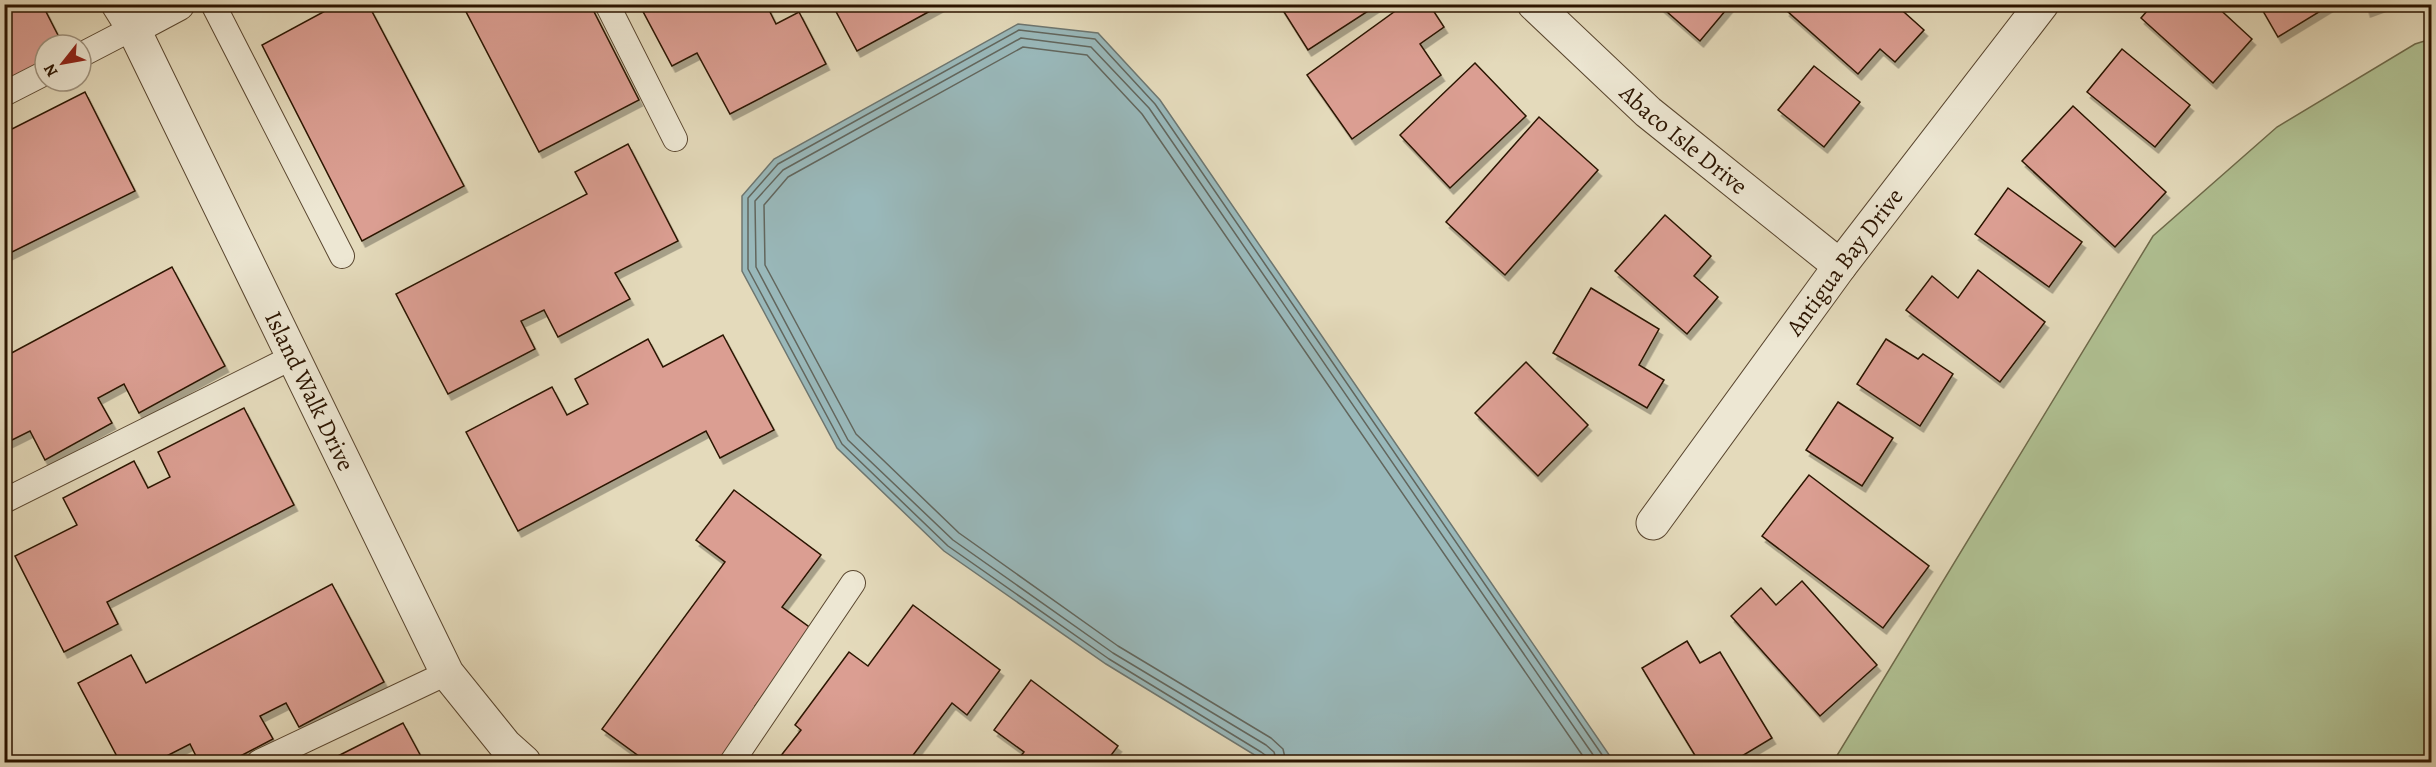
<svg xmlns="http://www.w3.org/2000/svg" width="2436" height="767" font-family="Alegreya,serif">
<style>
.green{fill:#b0c193;stroke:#6e6a4a;stroke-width:1.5}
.water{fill:#99b8ba;stroke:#6d7670;stroke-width:1.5}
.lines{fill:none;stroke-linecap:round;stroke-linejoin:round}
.shore{stroke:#62665d;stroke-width:1.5}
.building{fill:#db9e92;stroke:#2b1400;stroke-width:1.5;filter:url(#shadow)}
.lane-casing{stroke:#59462f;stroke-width:26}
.street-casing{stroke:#59462f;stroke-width:35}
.lane{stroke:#ede7d3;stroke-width:24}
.street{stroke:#ede7d3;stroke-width:33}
.labels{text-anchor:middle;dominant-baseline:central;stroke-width:4.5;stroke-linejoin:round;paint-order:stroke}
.street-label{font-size:24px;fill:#2b1400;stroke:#ede7d3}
</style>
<defs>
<filter id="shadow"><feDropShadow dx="3.5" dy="6" stdDeviation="0" flood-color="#0004"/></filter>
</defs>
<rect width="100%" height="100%" fill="#e4dabb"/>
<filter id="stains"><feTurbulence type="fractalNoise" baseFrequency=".00333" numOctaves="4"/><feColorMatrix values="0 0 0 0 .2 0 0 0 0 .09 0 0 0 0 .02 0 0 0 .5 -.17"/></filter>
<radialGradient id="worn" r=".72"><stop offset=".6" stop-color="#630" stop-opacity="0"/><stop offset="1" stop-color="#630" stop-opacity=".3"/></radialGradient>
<!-- green -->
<polygon class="green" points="2431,39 2431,762 1833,762 2153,236 2277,127 2415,44"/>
<!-- water -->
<polygon class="water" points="1018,24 1098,33 1160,100 1614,762 1266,762 1106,664 944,551 837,448 742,271 742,196 774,159"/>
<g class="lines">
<!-- shore -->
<g class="shore">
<polyline points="1269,762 1268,757 1261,752 1109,659 948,546 842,444 748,269 748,198 778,164 1019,30 1095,39 1155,104 1607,762"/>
<polyline points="1277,762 1274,752 1266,745 1113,653 953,540 848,440 756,267 755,201 783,170 1021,38 1091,47 1149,108 1598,762"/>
<polyline points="1286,762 1283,749 1271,738 1118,646 959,533 856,434 765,265 764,205 788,177 1023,47 1087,55 1142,114 1587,762"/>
</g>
</g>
<!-- building -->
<g class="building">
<polygon points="4,4 42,4 63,45 45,45 45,61 4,82"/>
<polygon points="338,4 368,4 464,186 362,241 262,45"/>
<polygon points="462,4 590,4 639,100 539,152"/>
<polygon points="639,4 766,4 776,24 799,12 826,64 730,114 697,53 672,66"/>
<polygon points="832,4 943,4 857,51"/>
<polygon points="1279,4 1379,4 1308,50"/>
<polygon points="1405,4 1429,4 1444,27 1420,44 1441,75 1352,139 1307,75"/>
<polygon points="1658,4 1731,4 1700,41"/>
<polygon points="1790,4 1895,4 1924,30 1895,62 1880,49 1858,74 1786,10"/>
<polygon points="2153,4 2214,4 2252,39 2213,83 2141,18"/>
<polygon points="2259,4 2332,4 2278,37"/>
<polygon points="2365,4 2386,4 2367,11"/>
<polygon points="2122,49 2190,105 2155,147 2087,92"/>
<polygon points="1475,63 1526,116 1450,188 1400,135"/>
<polygon points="1814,66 1860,102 1824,147 1778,110"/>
<polygon points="85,92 135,191 4,256 4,133"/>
<polygon points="2073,106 2166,192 2115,247 2022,161"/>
<polygon points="1539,117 1598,170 1505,275 1446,222"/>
<polygon points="628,144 678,241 615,273 630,299 558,337 544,310 521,321 535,349 448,394 396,294 587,194 575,172"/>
<polygon points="2008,188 2082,242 2049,287 1975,234"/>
<polygon points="1665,215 1711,256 1694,276 1718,297 1687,334 1615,271"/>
<polygon points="172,267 225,366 139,413 124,384 98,398 112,423 45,460 30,431 4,444 4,357"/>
<polygon points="1978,270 2045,322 2000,382 1906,310 1932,276 1958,298"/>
<polygon points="1591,288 1659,329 1639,365 1664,380 1647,408 1553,353"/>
<polygon points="723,335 774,430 720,458 706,431 518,531 466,432 552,387 567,415 588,404 575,379 648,339 663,367"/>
<polygon points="1886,339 1918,359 1923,354 1953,374 1920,426 1857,384"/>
<polygon points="1526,362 1588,425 1538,476 1475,413"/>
<polygon points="1838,402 1893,438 1862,486 1806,450"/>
<polygon points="244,408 294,505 107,602 118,624 64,652 15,556 77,525 63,498 134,461 148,488 170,477 158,452"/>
<polygon points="1809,475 1929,566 1883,628 1762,536"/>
<polygon points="734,490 821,555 782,607 812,629 755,706 760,710 721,762 647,762 602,729 725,562 696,540"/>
<polygon points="1802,581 1877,665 1820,716 1731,616 1761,588 1776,605"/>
<polygon points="332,584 384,682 299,727 286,703 260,716 273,739 229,762 199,762 190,744 155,762 120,762 78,683 131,655 146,683"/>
<polygon points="913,605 1000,670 967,715 952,703 908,762 776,762 801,730 795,725 849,652 868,666"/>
<polygon points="1687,641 1700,663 1720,652 1772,738 1732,762 1699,762 1642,668"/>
<polygon points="1031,680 1118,746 1106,762 1016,762 1024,752 994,730"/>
<polygon points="403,723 424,762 326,762"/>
</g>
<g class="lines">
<!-- lane casing -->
<g class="lane-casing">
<g id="lane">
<polyline points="213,4 342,256"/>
<polyline points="607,4 675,139"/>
<polyline points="81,55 133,28"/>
<polyline points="4,94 45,73"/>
<polyline points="4,501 293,357"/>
<polyline points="259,762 447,673"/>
<polyline points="732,762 853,583"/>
</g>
</g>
<!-- street casing -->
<g class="street-casing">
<g id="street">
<path id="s1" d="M118 4 133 28 447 673 505 745 524 762"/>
<path id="s2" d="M1534 4 1648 112 1840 266"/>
<polyline points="133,28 178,4"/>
<path id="s3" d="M1653 523 1840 266 2042 4"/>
</g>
</g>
<!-- lane -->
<use href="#lane" class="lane"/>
<!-- street -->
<use href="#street" class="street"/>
</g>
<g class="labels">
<!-- street labels -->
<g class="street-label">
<text stroke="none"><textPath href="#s2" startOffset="202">Abaco Isle Drive</textPath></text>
<text stroke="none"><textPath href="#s3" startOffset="324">Antigua Bay Drive</textPath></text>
<text stroke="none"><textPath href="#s1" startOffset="432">Island Walk Drive</textPath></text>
</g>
</g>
<!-- margin -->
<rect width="2436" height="767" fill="none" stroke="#e4dabb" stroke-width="24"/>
<rect x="6" y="6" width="2424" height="755" fill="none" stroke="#2b1400" stroke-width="3"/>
<rect x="12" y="12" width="2412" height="743" fill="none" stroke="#2b1400" stroke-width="1.5"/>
<!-- north arrow -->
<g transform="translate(63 63) rotate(239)"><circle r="28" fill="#ede7d3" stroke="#9f937f" stroke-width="1.5"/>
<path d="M0-4.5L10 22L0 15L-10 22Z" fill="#8f2418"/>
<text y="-9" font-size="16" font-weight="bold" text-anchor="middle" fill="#2b1400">N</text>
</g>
<rect width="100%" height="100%" filter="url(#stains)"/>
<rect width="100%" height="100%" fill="url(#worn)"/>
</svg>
